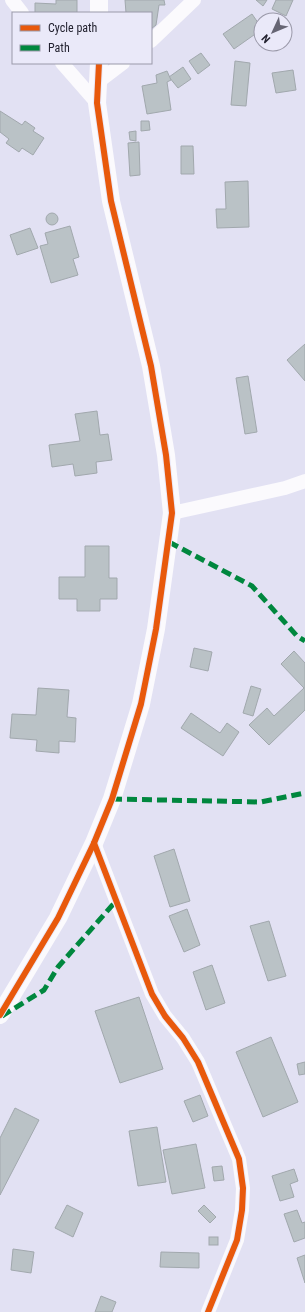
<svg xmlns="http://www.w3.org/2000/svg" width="305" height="1312" font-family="'Roboto Condensed',sans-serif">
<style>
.building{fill:#bac2c6;stroke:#a1a8ad}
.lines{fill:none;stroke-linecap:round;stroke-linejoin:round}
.minor{stroke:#fbfafd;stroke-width:14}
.tertiary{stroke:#fbfafd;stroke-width:18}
.quiet{stroke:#00873e;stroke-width:5;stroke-dasharray:10 5;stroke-linecap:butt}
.cycleway-casing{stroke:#eae9f9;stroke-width:8}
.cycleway{stroke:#e8590c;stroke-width:6}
</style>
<rect width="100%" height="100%" fill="#e2e1f3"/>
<!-- building -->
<g class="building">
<polygon points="56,0 77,0 77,13 35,13 35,3 56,4"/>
<polygon points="125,0 164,0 165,5 159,5 156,25 151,29 151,13 126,13"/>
<polygon points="256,0 267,0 263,6"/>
<polygon points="276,0 293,0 286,16 272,9"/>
<polygon points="252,14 261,27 261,30 234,49 223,34"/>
<polygon points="201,53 210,65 198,74 189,61"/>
<polygon points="235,61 250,63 246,106 231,105"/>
<polygon points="183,67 191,79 178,88 169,77"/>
<polygon points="293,70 296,90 276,93 272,73"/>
<polygon points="167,71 171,80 167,82 171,110 147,114 142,86 157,83 156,75"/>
<polygon points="0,111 22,125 25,121 35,128 33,131 44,138 33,155 22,148 19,152 6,143 9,139 0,132"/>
<polygon points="141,121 149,121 150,130 141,131"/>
<polygon points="136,131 136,141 130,140 129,132"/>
<polygon points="139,142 140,175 130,176 128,143"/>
<polygon points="181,146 193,146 194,174 181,174"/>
<polygon points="248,181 249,227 217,228 216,209 226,209 225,182"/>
<circle cx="52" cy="219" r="6"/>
<polygon points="70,226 79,257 73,259 78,275 51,283 40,246 48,244 45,233"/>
<polygon points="30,228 38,248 17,255 10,235"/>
<polygon points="305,344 305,381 287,360"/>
<polygon points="248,376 257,432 245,434 236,378"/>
<polygon points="97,411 100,435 108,434 112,460 96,462 97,473 75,476 73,464 52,467 49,445 80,441 75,414"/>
<polygon points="85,546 109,546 109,578 117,578 117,599 100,599 100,611 77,611 77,599 59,599 59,577 85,577"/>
<polygon points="194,648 212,652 208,671 190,667"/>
<polygon points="294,651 305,663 305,710 269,745 249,725 267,708 274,716 304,688 281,664"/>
<polygon points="251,686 261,689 253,716 243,713"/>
<polygon points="38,688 69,690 67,717 76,718 75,742 59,741 59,753 36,751 37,740 10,738 12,714 36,715"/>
<polygon points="191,713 220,733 227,723 239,732 223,756 181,728"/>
<polygon points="174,849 190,901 170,907 154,856"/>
<polygon points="187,909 200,945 184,952 169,916"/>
<polygon points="269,921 286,976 268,981 250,926"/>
<polygon points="212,965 225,1003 206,1010 193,972"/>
<polygon points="139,997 163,1069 120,1083 95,1011"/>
<polygon points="271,1037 298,1102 263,1117 236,1052"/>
<polygon points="305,1062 305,1074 299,1075 297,1064"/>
<polygon points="200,1095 208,1116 193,1122 184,1101"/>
<polygon points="15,1108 39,1120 0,1195 0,1138"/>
<polygon points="157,1127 166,1182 138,1186 129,1131"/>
<polygon points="196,1144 205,1188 172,1194 163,1150"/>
<polygon points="222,1166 224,1180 214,1181 212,1167"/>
<polygon points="294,1169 298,1181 290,1184 294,1197 280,1201 272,1176"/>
<polygon points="67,1205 83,1213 73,1237 55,1228"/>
<polygon points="204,1205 216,1217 210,1223 198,1211"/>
<polygon points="297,1210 302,1223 305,1222 305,1238 294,1242 284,1214"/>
<rect x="209" y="1237" width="9" height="8"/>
<polygon points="13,1249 34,1252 31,1273 11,1270"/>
<polygon points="161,1252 199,1253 199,1268 160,1267"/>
<polygon points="305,1255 305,1283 297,1258"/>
<polygon points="101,1296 116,1302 112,1312 95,1312"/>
</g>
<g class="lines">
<!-- minor -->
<g class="minor">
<polyline points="12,0 22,13"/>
<polyline points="151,41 194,0"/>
<polyline points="62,63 97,103"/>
<polyline points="98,82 123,63"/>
<polyline points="172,513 285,488 305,481"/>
<polyline points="94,843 152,994 165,1016 183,1038 198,1062 239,1159 243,1188 242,1210 237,1240 208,1312"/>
</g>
<!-- tertiary -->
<g class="tertiary">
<polyline points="99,0 99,13"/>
<polyline points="0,1015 58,918 94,843 112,799 141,704 156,629 172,513 166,455 151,366 111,201 97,103 99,63"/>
</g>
<!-- quiet -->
<g class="quiet">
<polyline points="169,542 252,586 297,636 305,641"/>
<polyline points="112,799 261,802 305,793"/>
<polyline points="2,1016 44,990 58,967 116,901"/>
</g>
<!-- cycleway casing -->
<g class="cycleway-casing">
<g id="cycleway">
<polyline points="94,843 152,994 165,1016 183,1038 198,1062 239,1159 243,1188 242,1210 237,1240 208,1312"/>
<polyline points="0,1015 58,918 94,843 112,799 141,704 156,629 172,513 166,455 151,366 111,201 97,103 99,63"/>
</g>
</g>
<!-- cycleway -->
<use href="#cycleway" class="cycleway"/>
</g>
<!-- legend -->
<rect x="12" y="12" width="140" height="52" fill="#eae9f9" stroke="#9a99a9"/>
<rect x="20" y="25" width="20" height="6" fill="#e8590c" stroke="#9a99a9"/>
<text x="48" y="32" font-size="12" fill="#232230">Cycle path</text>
<rect x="20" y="45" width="20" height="6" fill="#00873e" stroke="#9a99a9"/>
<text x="48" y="52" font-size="12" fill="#232230">Path</text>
<!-- north arrow -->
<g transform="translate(273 32) rotate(226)"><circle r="19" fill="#eae9f9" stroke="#9a99a9"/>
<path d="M0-3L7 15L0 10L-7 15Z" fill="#666574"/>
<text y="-6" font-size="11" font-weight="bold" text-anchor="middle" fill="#232230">N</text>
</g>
</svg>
